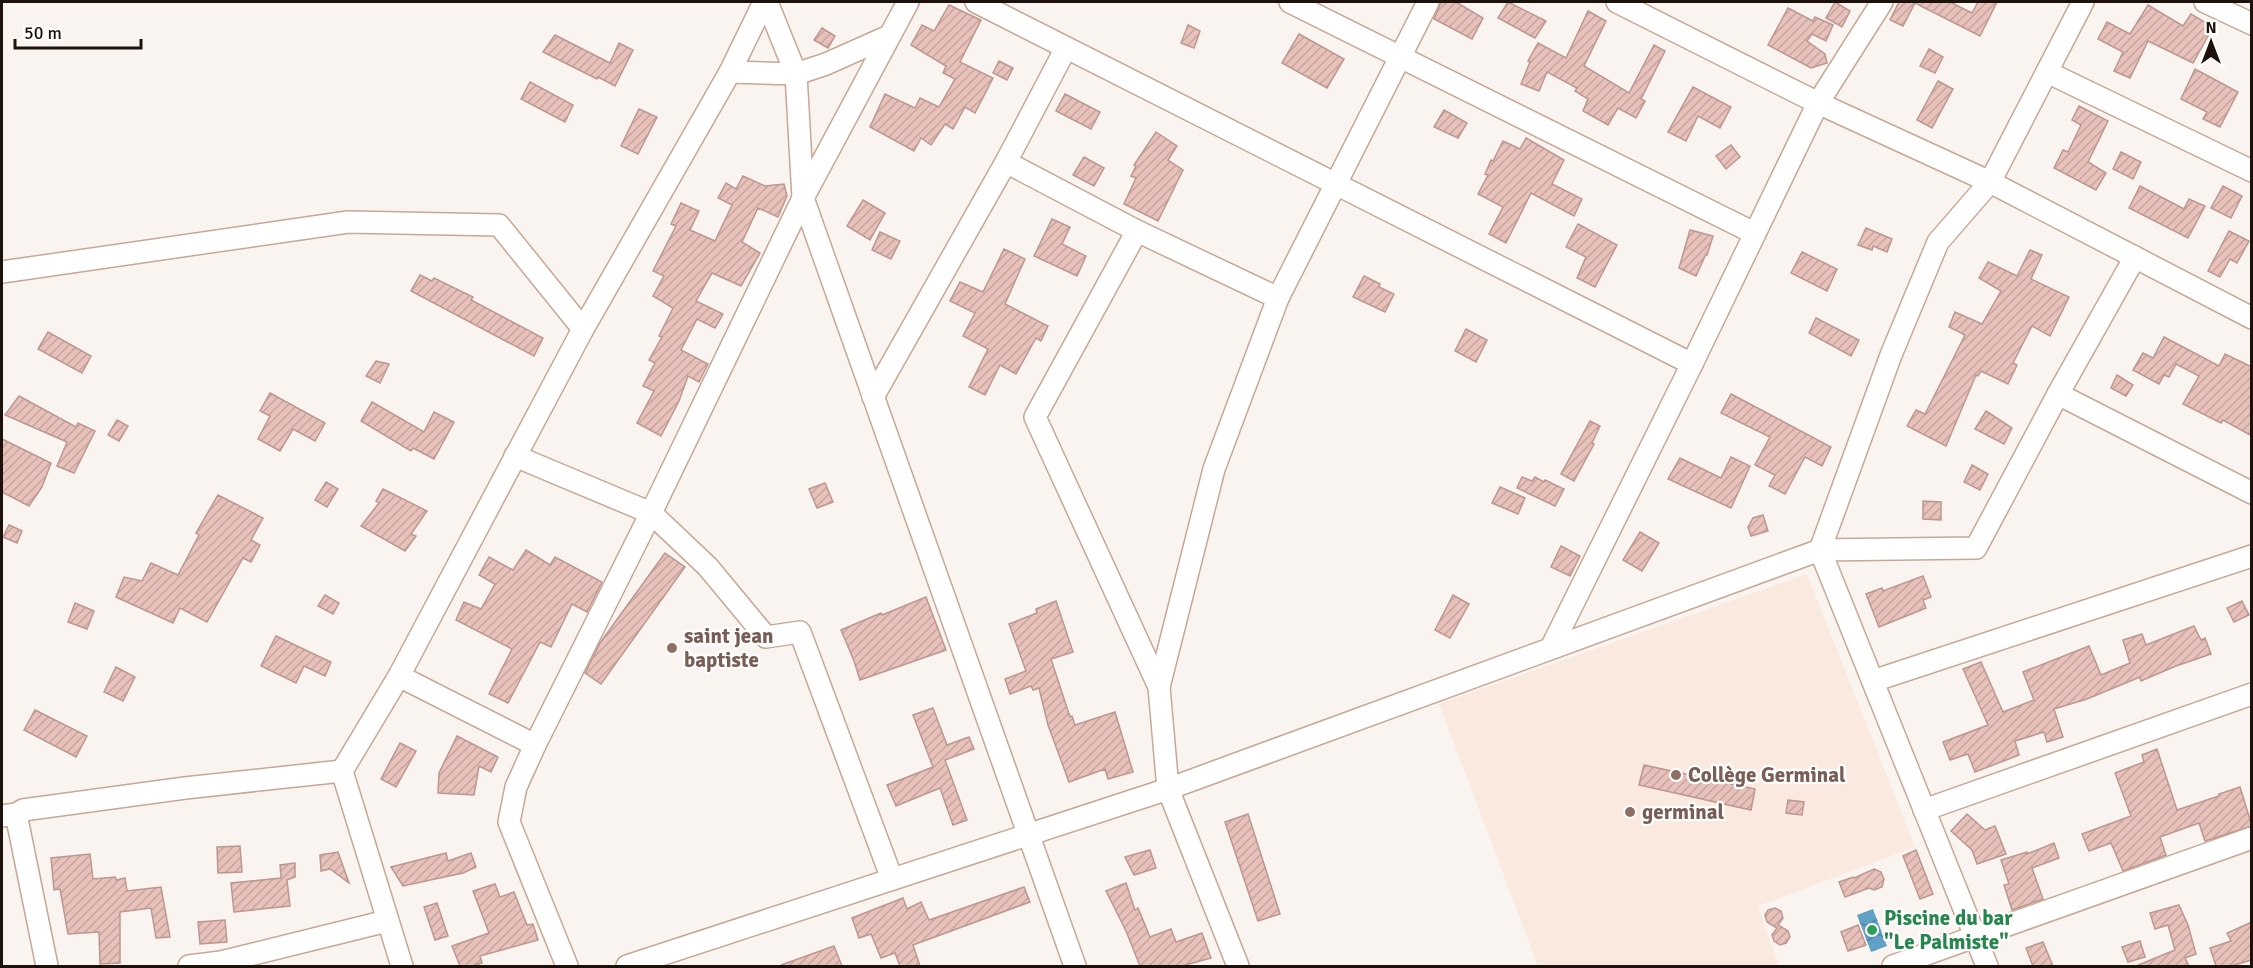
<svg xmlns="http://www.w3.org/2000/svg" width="2253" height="968" font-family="Signika,sans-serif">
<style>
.built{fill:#f9e9df}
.water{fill:url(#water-waves)}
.building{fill:url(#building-hatch);stroke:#bc9790;stroke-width:1.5}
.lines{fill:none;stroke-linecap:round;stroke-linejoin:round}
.minor-casing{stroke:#c7a795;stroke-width:24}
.minor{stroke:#fff;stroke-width:21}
.education-dot{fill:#8d6e63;stroke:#fff;stroke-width:2}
.leisure-dot{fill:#2e9e5b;stroke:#fff;stroke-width:2}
.labels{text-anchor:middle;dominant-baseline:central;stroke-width:4.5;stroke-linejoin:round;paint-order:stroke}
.education-label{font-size:21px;font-weight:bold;fill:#785e54;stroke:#fff;text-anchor:start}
.leisure-label{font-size:21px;font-weight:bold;fill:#27864d;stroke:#fff;text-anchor:start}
</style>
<defs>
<pattern id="water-waves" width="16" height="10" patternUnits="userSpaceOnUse" patternTransform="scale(1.5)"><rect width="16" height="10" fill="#62a1c6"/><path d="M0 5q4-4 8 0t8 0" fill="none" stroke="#50829f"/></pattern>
<pattern id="building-hatch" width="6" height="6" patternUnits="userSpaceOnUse" patternTransform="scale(1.5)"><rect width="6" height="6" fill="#e7c1ba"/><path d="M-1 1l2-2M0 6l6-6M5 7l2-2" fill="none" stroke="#c6a59f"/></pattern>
</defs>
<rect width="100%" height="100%" fill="#faf4f0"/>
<!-- built -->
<polygon class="built" points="1807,574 1915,847 1758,906 1779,966 1538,966 1439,704"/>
<!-- water -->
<polygon class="water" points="1873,909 1887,946 1871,952 1857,915"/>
<!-- building -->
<g class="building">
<polygon points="1441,2 1456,2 1483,18 1472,39 1434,19"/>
<polygon points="1508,2 1546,21 1535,38 1498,18"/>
<polygon points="1835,2 1850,11 1842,27 1826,18"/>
<polygon points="1899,2 1950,2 1972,13 1978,2 1997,2 1980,36 1915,3 1903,26 1890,20"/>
<polygon points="949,5 981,20 960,62 993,78 975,113 965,107 953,129 945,124 931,145 921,138 914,151 870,127 885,94 915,108 920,98 939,107 955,79 943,73 946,66 911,45 922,25 934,31"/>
<polygon points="2148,5 2183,26 2191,14 2213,27 2193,63 2148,41 2130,78 2114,71 2123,52 2098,39 2107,22 2130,34"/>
<polygon points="1788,8 1813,21 1815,17 1833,25 1826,41 1812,34 1807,41 1825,54 1827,63 1811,68 1768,45"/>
<polygon points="1588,11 1606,21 1584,66 1629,93 1654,45 1665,51 1641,99 1645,101 1636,118 1618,108 1608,125 1583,111 1588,99 1575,91 1577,88 1547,72 1539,91 1521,84 1530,62 1528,61 1538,43 1566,58"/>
<polygon points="1188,25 1200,31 1194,48 1181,43"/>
<polygon points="822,28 835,36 828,48 814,40"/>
<polygon points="1299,34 1344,59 1327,88 1282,63"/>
<polygon points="555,35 610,63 619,43 633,50 615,86 598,77 597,79 543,52"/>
<polygon points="1929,49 1943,57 1935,73 1920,66"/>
<polygon points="999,61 1013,68 1007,80 993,73"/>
<polygon points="2195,69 2238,92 2220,127 2203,119 2207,112 2181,99"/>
<polygon points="1938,81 1953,89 1932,128 1917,120"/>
<polygon points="530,82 573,105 565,122 521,99"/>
<polygon points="1693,87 1731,107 1720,128 1698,116 1686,141 1668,132"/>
<polygon points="1065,94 1100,112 1091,129 1056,111"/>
<polygon points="2079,106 2108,121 2088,162 2106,173 2096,190 2054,168 2063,150 2068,152 2081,125 2072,120"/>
<polygon points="639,109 657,117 638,154 621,146"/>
<polygon points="1444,110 1467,123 1458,138 1434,127"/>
<polygon points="1156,132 1177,146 1168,160 1183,170 1158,221 1124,204 1136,178 1131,176 1136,166 1134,165"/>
<polygon points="1526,138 1564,160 1552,184 1582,199 1574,216 1531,193 1506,243 1489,234 1503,207 1478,194 1488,175 1485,174 1491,160 1493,161 1503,141 1520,149"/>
<polygon points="1731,145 1740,157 1726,169 1716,156"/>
<polygon points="2121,152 2141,162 2133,179 2113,169"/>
<polygon points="1084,157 1104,168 1094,186 1073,175"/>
<polygon points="743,176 765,186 784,184 787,196 778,217 758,208 742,242 760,253 741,286 712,273 696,301 723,314 715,328 697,319 681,350 708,364 699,382 688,376 679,401 661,436 637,423 654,391 643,386 655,363 649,360 662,337 659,336 673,308 653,296 664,276 653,271 676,226 671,224 681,203 699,211 690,230 715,241 732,205 718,198 726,183 736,189"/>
<polygon points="2140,186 2184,209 2189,199 2205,206 2188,238 2129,208"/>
<polygon points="2223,186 2242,196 2231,218 2211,208"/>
<polygon points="863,200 885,213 870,240 847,226"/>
<polygon points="1052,219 1070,227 1062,244 1086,256 1077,276 1034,256"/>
<polygon points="1578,224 1617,245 1595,287 1577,278 1586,257 1566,247"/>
<polygon points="1866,228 1892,239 1887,252 1873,246 1872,250 1858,245"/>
<polygon points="1690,230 1713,236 1707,255 1706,254 1696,276 1679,268"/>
<polygon points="2229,231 2249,241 2237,263 2230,259 2220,277 2208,271"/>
<polygon points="880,232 900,241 891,259 872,250"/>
<polygon points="1004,249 1025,259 1005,304 1048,326 1041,341 1036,338 1016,374 1000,365 985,395 969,387 988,349 963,336 975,313 950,301 960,282 983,292"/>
<polygon points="2030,250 2042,255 2031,279 2069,297 2050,336 2032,326 2013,363 2017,365 2008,384 1981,371 1978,376 1976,375 1946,446 1907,426 1916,410 1925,414 1965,335 1949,327 1955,312 1982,324 2001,291 1979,278 1988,262 2017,276"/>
<polygon points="1802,252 1837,269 1827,291 1791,273"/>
<polygon points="420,275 432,281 434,278 473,297 471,300 543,338 534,356 411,291"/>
<polygon points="1364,276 1380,284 1379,287 1394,294 1385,312 1353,297"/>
<polygon points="1816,318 1859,340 1851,356 1809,333"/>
<polygon points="1466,329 1487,340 1476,362 1455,351"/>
<polygon points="48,332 91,356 82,373 38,349"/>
<polygon points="2164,337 2219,366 2225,354 2252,367 2252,436 2223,420 2221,423 2183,404 2199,376 2176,364 2169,377 2164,375 2159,384 2133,370 2143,353 2153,358"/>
<polygon points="376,361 389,364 380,383 366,376"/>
<polygon points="2117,375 2133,385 2126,396 2111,388"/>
<polygon points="270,393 325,423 315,441 293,429 280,451 258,439 270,416 260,411"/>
<polygon points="1731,394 1831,447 1822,466 1805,457 1785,494 1769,486 1775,475 1755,465 1770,437 1721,413"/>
<polygon points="19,396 76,427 78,423 95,431 74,473 57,466 67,442 5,415"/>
<polygon points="372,402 424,432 434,412 454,422 434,459 413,448 411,451 361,421"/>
<polygon points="1986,411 2012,428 2004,444 1975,429"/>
<polygon points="117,420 128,426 119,441 108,435"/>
<polygon points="1590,421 1600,426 1592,443 1594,444 1574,481 1561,474"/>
<polygon points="2,439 51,463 42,487 29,506 2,492"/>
<polygon points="1731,457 1750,466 1731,508 1668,479 1680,458 1721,478"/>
<polygon points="1972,465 1988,474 1980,490 1964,482"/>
<polygon points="1522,477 1532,481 1535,477 1544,482 1545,480 1564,489 1555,506 1517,488"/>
<polygon points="326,482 338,489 327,507 315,500"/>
<polygon points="825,483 833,502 817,508 809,489"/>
<polygon points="1500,487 1525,498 1518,514 1492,503"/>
<polygon points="383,489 427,511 411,534 416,536 405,551 361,526 379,503 376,501"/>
<polygon points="218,495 263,518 251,540 260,545 251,562 243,558 207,622 180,608 173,623 116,597 124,577 142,581 151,563 178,575 199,535 196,533"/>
<polygon points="1923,501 1941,502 1941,520 1923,519"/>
<polygon points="1763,515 1768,531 1751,536 1748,527 1753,518"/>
<polygon points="9,525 22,531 17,543 3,537"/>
<polygon points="1640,532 1659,543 1642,571 1623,560"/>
<polygon points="1561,546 1580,556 1570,576 1551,567"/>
<polygon points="526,550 550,565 555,557 602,582 587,612 572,604 551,647 540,642 508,703 489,694 512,649 456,620 464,602 481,609 495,584 479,575 489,557 513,570"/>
<polygon points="665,553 685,567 601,684 585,673 600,643"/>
<polygon points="1923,576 1931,597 1923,600 1926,608 1879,627 1866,594 1882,588 1883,591"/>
<polygon points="325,595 339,603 333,614 318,606"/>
<polygon points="1453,595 1469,604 1450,638 1435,630"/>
<polygon points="926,597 946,650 860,680 854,661 841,630 881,613 882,615"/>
<polygon points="1056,601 1073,652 1051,659 1070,717 1072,716 1075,725 1115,712 1133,772 1108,779 1105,769 1069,782 1048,725 1039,688 1033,690 1031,686 1010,694 1005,679 1026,671 1009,624 1037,613 1036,609"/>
<polygon points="2242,601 2249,615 2234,622 2227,608"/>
<polygon points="75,603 94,611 87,629 68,622"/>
<polygon points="2194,626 2201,640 2205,638 2211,654 2176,666 2141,681 2140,677 2087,699 2054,709 2063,737 2047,742 2044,732 2015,741 2019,755 1975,772 1968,754 1950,760 1943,742 1988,725 1963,669 1981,662 2003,712 2034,700 2023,672 2089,646 2101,675 2130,663 2123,640 2142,634 2146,645"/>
<polygon points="276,636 331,662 325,676 304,666 296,683 261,666"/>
<polygon points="116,667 135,677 123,701 104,692"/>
<polygon points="933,708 947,745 969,737 974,749 945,760 967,820 953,825 940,788 896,806 887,785 933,767 913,715"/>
<polygon points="35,710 87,736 76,757 24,730"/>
<polygon points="457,736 498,757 491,772 479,766 474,795 438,793 439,773"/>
<polygon points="400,743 416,751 396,787 381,779"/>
<polygon points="2157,749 2177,810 2219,796 2219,794 2240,787 2252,826 2205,841 2199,823 2160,837 2166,855 2123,871 2111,843 2089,851 2082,834 2131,816 2115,773 2144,762 2142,755"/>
<polygon points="1644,765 1755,789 1751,810 1639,785"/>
<polygon points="1788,800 1804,802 1802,815 1786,813"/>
<polygon points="1248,814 1280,914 1258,921 1225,822"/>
<polygon points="1967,814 1985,830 1995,826 2006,854 1977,864 1972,850 1951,831"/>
<polygon points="2054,843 2059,858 2032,868 2043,899 2012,910 2004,885 2009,884 2001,860 2027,852 2027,854"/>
<polygon points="240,846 242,872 218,873 217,847"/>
<polygon points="1150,850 1156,868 1134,875 1125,857"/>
<polygon points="1916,850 1933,894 1920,899 1903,856"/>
<polygon points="338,852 349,883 330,869 321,871 320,855"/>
<polygon points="446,853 448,861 471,853 476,867 463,873 403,886 391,867"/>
<polygon points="90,854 93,879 115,877 116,880 125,878 127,891 161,887 170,937 156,938 151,908 120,912 120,963 100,964 99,932 68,934 60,889 54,890 51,858"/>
<polygon points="295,863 295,877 287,880 290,906 234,912 231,883 281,878 280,865"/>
<polygon points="1874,869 1881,872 1884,879 1882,887 1874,890 1869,888 1845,897 1839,882 1853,877 1854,878"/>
<polygon points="1126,883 1135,910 1138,908 1150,937 1171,929 1176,942 1202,933 1211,958 1182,966 1140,966 1126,931 1106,891"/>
<polygon points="495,884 500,897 514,892 527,925 533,924 538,940 480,956 482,963 472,966 460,966 452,946 489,933 473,891"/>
<polygon points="1024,887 1030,902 913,945 920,966 900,966 895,953 881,958 871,934 859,938 852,918 903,898 907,909 921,902 929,920"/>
<polygon points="437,903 448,936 435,940 424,907"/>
<polygon points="2179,905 2188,925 2196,954 2185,958 2189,966 2136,966 2175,950 2168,925 2155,929 2150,913"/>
<polygon points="1775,908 1781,911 1783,918 1778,925 1788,931 1790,937 1786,943 1780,945 1774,941 1772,935 1777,928 1767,922 1765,915 1768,910"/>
<polygon points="225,920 227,942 200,944 198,922"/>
<polygon points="2252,922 2252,960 2231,966 2216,966 2210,948 2231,941 2227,933"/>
<polygon points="1858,925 1866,945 1848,951 1841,932"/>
<polygon points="2140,941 2145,957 2128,962 2122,947"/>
<polygon points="2043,942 2053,966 2033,966 2026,948"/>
<polygon points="834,946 842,966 781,966 781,965"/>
</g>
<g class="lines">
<!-- minor casing -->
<g class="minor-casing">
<g id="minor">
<polyline points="767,2 796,74 803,198 1075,966"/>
<polyline points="976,2 1692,364"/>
<polyline points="1290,2 1754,233"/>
<polyline points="1617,2 1818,103 1990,182 2252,318"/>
<polyline points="2205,2 2252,24"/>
<polyline points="730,72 796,74 826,64 889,36"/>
<polyline points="2047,72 2252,171"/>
<polyline points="1006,162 1137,231 1278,298"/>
<polyline points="1137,231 1035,417 1159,687 1168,789 1238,966"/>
<polyline points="2,272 348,222 499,225 583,329"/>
<polyline points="2058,394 2252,493"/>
<polyline points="873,397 1006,162 1066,48"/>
<polyline points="515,456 651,513 708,567 766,637 800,632 892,879"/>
<polyline points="1551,648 1692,364 1818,103 1882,2"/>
<polyline points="399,676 535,745"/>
<polyline points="1873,681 2252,556"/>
<polyline points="1159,687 1214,469 1278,298 1428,2"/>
<polyline points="1924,810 2252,694"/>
<polyline points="16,814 47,966"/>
<polyline points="2,816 16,814 23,810 185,788 342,771"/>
<polyline points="189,966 221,962 387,921"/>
<polyline points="402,966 342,771 399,676 583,329 730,72 764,2"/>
<polyline points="567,966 509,822 516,787 535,745 651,513 803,198 908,2"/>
<polyline points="627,966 1168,789 1820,550 1976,548 2058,394 2135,257"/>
<polyline points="1893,966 2252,838"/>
<polyline points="1987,966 1820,550 1891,355 1938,242 1990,182 2083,2"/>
</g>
</g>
<!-- minor -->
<use href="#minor" class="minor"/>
</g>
<!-- markers -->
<g class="education-dot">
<circle cx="672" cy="648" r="6"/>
<circle cx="1676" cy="775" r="6"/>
<circle cx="1630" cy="812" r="6"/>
</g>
<circle class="leisure-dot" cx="1872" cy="930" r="6"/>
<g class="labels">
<!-- education labels -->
<g class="education-label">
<text x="684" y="636">saint jean<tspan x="684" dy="24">baptiste</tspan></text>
<text x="1688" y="775">Collège Germinal</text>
<text x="1642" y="812">germinal</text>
</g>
<!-- leisure labels -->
<g class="leisure-label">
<text x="1884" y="918">Piscine du bar<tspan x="1884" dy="24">"Le Palmiste"</tspan></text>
</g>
</g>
<!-- border -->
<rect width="2253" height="968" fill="none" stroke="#1d120b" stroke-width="6"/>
<!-- north arrow -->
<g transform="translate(2211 42)" stroke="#ffffff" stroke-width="4.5" paint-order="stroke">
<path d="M0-4.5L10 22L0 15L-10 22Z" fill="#1d120b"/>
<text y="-9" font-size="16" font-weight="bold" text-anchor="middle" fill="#1d120b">N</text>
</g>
<!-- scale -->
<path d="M15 39v9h126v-9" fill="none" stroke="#1d120b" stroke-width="3"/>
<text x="24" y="39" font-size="18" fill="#1d120b" stroke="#ffffff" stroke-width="4.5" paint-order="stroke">50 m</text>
</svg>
